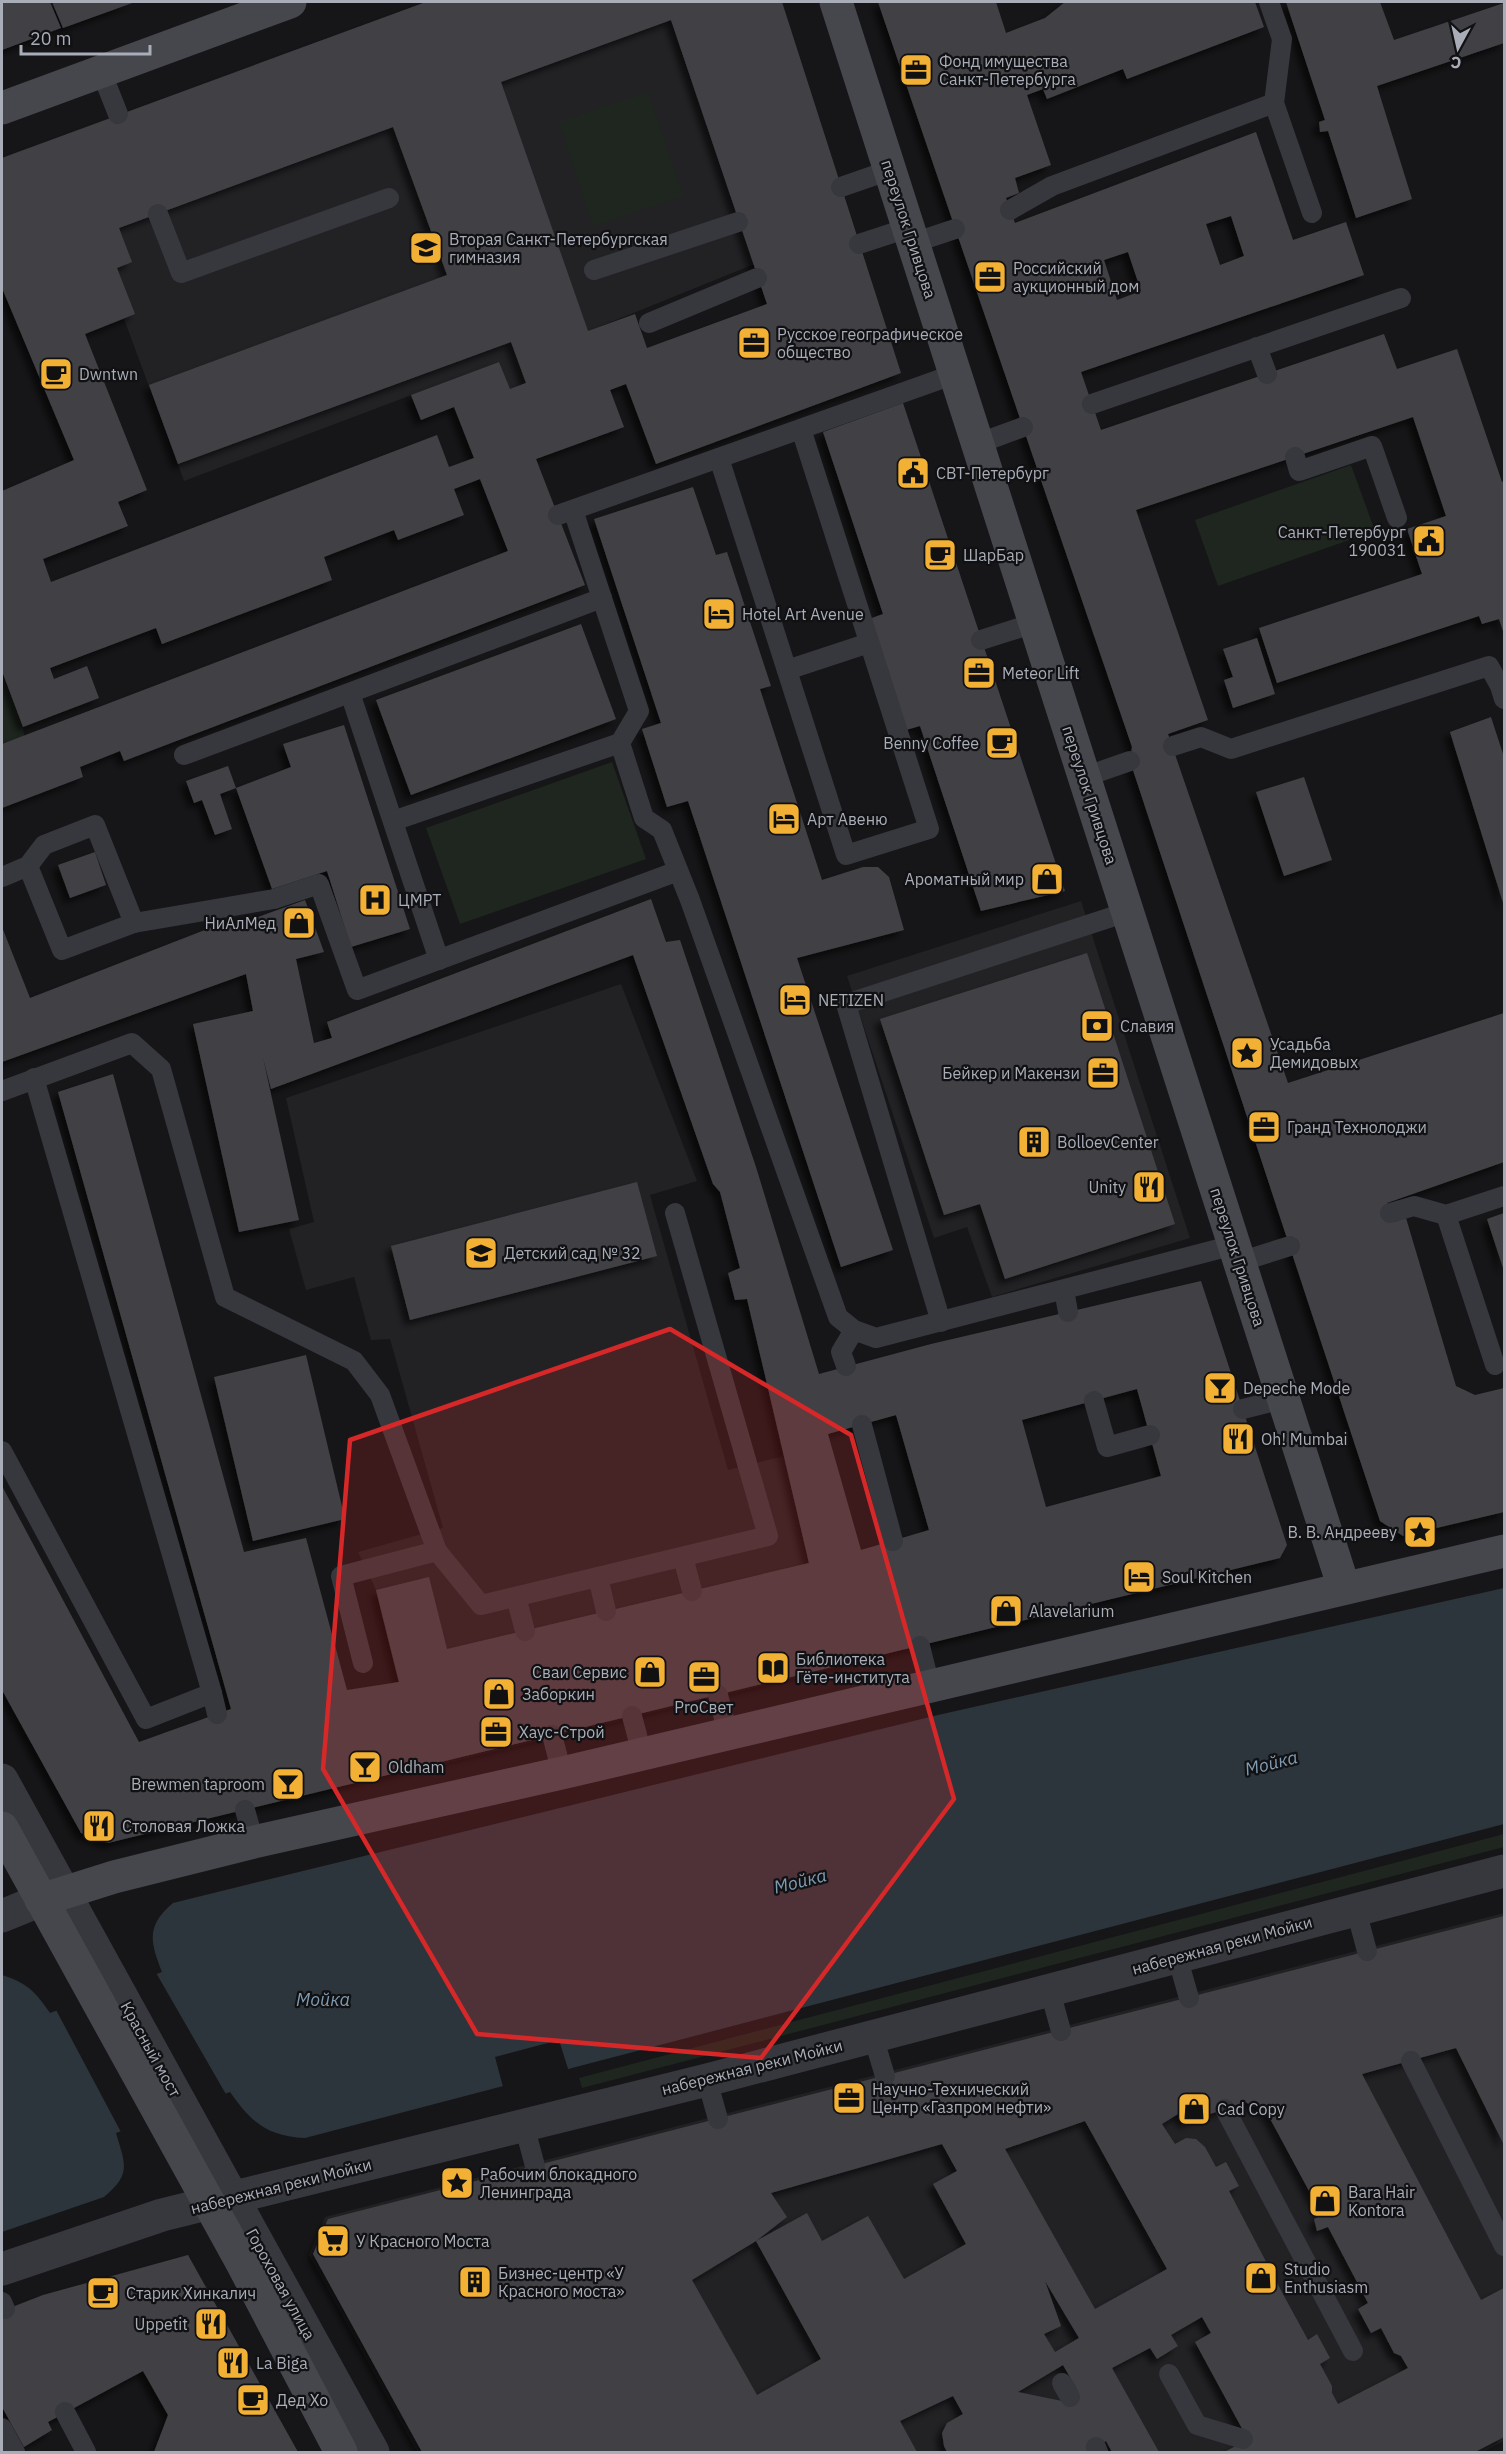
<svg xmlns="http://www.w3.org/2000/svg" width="1506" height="2454" font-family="'IBM Plex Sans',sans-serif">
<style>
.built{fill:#222225}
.green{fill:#1e261f}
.water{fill:#2c353c}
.pier{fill:#161618}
.building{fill:#404145;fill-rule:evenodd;filter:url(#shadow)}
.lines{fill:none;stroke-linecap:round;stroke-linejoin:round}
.lane{stroke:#37383d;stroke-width:20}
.street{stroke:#37383d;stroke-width:33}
.secondary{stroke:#45474d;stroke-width:33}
.marked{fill:#d62828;fill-opacity:0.2;stroke:#d62828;stroke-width:4.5;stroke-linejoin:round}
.labels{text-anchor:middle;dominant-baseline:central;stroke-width:4.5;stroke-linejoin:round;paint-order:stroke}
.poi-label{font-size:16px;fill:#a8adb8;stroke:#111113;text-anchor:start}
.street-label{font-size:16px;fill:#a8adb8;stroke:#111113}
.water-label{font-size:18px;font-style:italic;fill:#7f9bb3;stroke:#111113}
</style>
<defs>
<filter id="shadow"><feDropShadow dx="-5.5" dy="5.5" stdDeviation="3" flood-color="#0009"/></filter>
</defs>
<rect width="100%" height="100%" fill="#161618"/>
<!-- built -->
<g class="built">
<polygon points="426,2 782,2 855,230 752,265 589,331 624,427 536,459 499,362 184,481 124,319 85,334 9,155"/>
<polygon points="1081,901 1190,1238 992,1297 967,1227 934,1238 847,976"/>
<polygon points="621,984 697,1181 650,1195 728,1470 784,1456 835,1668 419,1770 376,1590 358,1552 443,1528 390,1339 371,1340 354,1277 306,1290 289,1229 314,1222 286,1098"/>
<polygon points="1504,1913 1504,2441 1483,2452 417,2452 309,2255 325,2217"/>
</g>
<!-- green -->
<g class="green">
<polygon points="648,92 683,196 593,226 559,122"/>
<polygon points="1351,465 1375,531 1218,586 1195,520"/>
<polygon points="2,671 23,727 24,736 2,744"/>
<polygon points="612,762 646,859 460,924 426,828"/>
<polygon points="1504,1834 1504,1847 582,2088 579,2078"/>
</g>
<!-- water -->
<path class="water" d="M1504 1588V1824L305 2138C267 2136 251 2122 230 2092L116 2133C125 2164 132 2174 104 2197L2 2232V1975C27 1983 35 1991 50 2013L162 1972C150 1941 146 1926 173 1903L938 1715Z"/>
<!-- pier -->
<g class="pier">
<polygon points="155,1971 227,2096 122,2134 55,2008"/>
<polygon points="559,2040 569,2072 525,2084 524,2081 503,2087 495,2057"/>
</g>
<!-- building -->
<g class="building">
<polygon points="2,2 50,2 61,28 2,50"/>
<polygon points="52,2 135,2 63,28"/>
<path d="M426 2H782L901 373 656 464 626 384 610 390 624 427 536 459 585 585 124 761 120 751 80 767 83 777 2 808V744L508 551 480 479 454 489 464 515 398 540 394 530 324 557 332 580 162 644 156 628 50 668 54 679 87 666 99 698 23 727 2 671V491L74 460 2 288V158ZM671 20 767 304 647 348 635 314 588 331 501 82ZM393 127 447 275 149 385 178 464 511 342 526 383 510 389 499 362 411 395 421 420 454 407 474 458 449 467 437 435 51 582 43 559 128 526 118 502 147 490 85 334 135 314 117 268 132 262 119 228Z"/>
<path d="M878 2H996L1006 33 1045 18 1065 2H1255L1264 27 1127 79 1123 69 1047 99 1043 89 1027 95 1051 165 1015 178 1019 193 1006 198 1015 223 1256 132 1293 240 1346 222 1364 275 1081 372 1101 430 1384 334 1397 369 1457 349 1502 482 1504 481V634L1499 619 1482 624 1479 616 1277 683 1259 628 1422 574 1407 529 1446 516 1413 417 1136 510 1208 720 1168 734 1288 1083 1504 1013V1162L1387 1203 1394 1222 1406 1218 1456 1386 1475 1395 1504 1388V1512L1403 1536 1380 1521 1130 761 1132 747ZM1231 216 1244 256 1220 265 1206 224ZM1128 252 1141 291 1117 300 1104 260Z"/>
<polygon points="1286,2 1380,2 1394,40 1504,3 1504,43 1377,86 1412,199 1356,218 1328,131 1320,132 1319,122 1325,120"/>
<polygon points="903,403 1065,891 981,911 920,726 906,730 869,619 883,614 823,432"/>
<polygon points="693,487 716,555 727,552 732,567 771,686 760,689 822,880 863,867 878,867 889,877 904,930 797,958 893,1250 841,1267 688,801 667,807 642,729 661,723 594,519"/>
<polygon points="581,624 616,719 411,795 376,700"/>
<polygon points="1257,638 1275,694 1233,708 1224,680 1233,677 1223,649"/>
<polygon points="1491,717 1504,757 1504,906 1450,732"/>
<polygon points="344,725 410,929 351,947 327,871 272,889 236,788 291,767 283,744"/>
<polygon points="228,766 236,788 220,794 232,829 215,835 202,800 194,803 186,781"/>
<polygon points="1304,777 1332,860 1284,876 1256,792"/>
<polygon points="95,852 106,885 70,898 58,865"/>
<path d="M651 899 666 942 680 940 756 1167 819 1374 931 1344 1201 1281 1287 1545 1280 1558 108 1843 81 1833 2 1690V1486L139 1742 231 1709 58 1092 113 1074 244 1552 306 1538 347 1690 399 1682 376 1590 429 1577 447 1649 809 1563 747 1299 735 1300 728 1273 740 1268 720 1192 713 1184 633 955 271 1089 263 1058 299 1220 239 1232 193 1024 253 1011 246 974 2 1062V927L30 998 228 921 230 927 305 900 324 952 296 959 314 1043 332 1038 327 1022ZM1137 1389 1161 1476 1046 1507 1022 1420ZM896 1415 929 1530 861 1550 828 1434Z"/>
<polygon points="1087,953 1175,1224 1005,1279 980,1204 944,1215 880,1019"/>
<polygon points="637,1182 657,1256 410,1320 391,1246"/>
<polygon points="1504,1213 1504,1271 1487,1219"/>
<polygon points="306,1355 345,1519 253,1541 214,1377"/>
<path d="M1504 1916V2145L1456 2048 1362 2074 1481 2300 1504 2288V2437L1475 2452H1224L1242 2443 1245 2434 1195 2342 1211 2333 1202 2317 1171 2335 1178 2346 1157 2359 1150 2348 1112 2368 1159 2452H1112L1106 2441 1086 2452H947L944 2446 942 2433 947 2423 963 2414 953 2396 900 2421 917 2452H422L313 2254 328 2219ZM1245 2102 1267 2113 1322 2215 1314 2219 1317 2231 1328 2227 1368 2303 1358 2309 1371 2333 1381 2328 1394 2353 1401 2356 1408 2368 1338 2404 1332 2393V2386L1320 2364 1330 2358 1317 2334 1308 2340 1284 2296 1229 2191 1239 2186 1226 2162 1216 2167 1205 2147 1196 2139 1186 2138 1175 2144 1162 2124 1178 2114 1184 2123ZM1085 2121 1167 2269 1095 2309 1005 2149ZM942 2144 957 2171 933 2184 966 2244 904 2279 868 2216 822 2241 807 2213 756 2241 787 2217 771 2193ZM756 2241 821 2359 757 2395 692 2280ZM1045 2281 1079 2338 1055 2352 1044 2334 1061 2326ZM1063 2365 1078 2391 1070 2397 1062 2401 1018 2392Z"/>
<polygon points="188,2255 298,2452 154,2452 168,2415 143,2371 48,2422 52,2430 24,2447 2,2407 2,2311 43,2295"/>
</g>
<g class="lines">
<!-- lane -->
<g class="lane">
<polyline points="1269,2 1282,39 1274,103 1312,213"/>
<polyline points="101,71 118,114"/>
<polyline points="841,187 890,170"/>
<polyline points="1010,210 1052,186 1274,103"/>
<polyline points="158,214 181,273 389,198"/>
<polyline points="913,243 955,229"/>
<polyline points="859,244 908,228"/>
<polyline points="594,270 738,222"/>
<polyline points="649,323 757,278"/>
<polyline points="1257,347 1267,374"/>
<polyline points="1092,404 1401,298"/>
<polyline points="977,444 1023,427"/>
<polyline points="1295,457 1299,471 1372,446 1397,518"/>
<polyline points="719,458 846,855 929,829 801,429"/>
<polyline points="573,510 639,711 620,743 644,818 662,830 690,900 838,1317 854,1330 876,1338 1234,1245"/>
<polyline points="558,515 955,374"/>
<polyline points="981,640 1035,623"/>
<polyline points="787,670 869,643"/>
<polyline points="350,693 439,960"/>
<polyline points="1173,746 1201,737 1231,749 1489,666 1500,686 1504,699"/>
<polyline points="184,755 602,598"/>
<polyline points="1084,777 1130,761"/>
<polyline points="393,821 620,743"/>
<polyline points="28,866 62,950 134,923 274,899 319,884 357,990 678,871"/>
<polyline points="2,877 28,866 44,845 95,825 134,923"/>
<polyline points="2,1091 132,1043 161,1069 225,1297 354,1361 380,1395 437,1551"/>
<polyline points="1390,1213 1414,1206 1446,1215 1504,1196"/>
<polyline points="1446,1215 1495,1365"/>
<polyline points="1239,1262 1290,1246"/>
<polyline points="1064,1290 1068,1312"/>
<polyline points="941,1322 846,1004 1127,912"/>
<polyline points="846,1366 841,1352 854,1330"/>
<polyline points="1094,1401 1107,1447 1150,1435"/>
<polyline points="1243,1409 1283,1399"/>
<polyline points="862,1425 893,1541"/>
<polyline points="2,1451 146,1719 212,1693 34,1078"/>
<polyline points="683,1557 692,1591"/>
<polyline points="598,1577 606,1611"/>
<polyline points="516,1597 525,1631"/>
<polyline points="920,1646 930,1686"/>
<polyline points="363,1663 341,1576 437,1551 481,1605 768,1536 675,1213"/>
<polyline points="212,1693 217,1714"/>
<polyline points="718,1695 728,1734"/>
<polyline points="632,1716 642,1754"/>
<polyline points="552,1735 562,1773"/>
<polyline points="245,1810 254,1842"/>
<polyline points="1356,1910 1367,1951"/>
<polyline points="1177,1956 1189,1998"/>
<polyline points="1050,1991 1061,2031"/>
<polyline points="873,2036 885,2076"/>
<polyline points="1411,2061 1504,2246"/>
<polyline points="707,2080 718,2119"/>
<polyline points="1225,2109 1353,2351"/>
<polyline points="524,2125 535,2166"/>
<polyline points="2,2302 5,2309"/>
<polyline points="1169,2374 1197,2425 1243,2439"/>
<polyline points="1062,2383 1070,2397"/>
<polyline points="65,2412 86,2452"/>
<polyline points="2,2428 15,2452"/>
<polyline points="1096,2447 1098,2452"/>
</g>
<!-- street -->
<g class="street">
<polyline points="2,1780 373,2452"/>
<polyline points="2,1916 41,1900"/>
<polyline points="2,2269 162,2215 707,2080 1504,1871"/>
</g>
<!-- secondary -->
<g class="secondary">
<polyline points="836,2 1344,1588"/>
<polyline points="2,108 290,2"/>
<polyline points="2,1828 241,2261 341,2452"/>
<polyline points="41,1900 114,1877 254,1842 562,1773 1504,1551"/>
</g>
</g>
<!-- marked area -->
<path class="marked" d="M670 1329 851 1435 954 1799 761 2058 477 2034 323 1769 350 1440Z"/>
<!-- icons -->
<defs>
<g id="office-square" transform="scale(1.725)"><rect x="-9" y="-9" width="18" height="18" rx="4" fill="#f2b134" stroke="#111113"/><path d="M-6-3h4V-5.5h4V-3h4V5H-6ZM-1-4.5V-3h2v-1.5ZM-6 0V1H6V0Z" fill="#111"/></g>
<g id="school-square" transform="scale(1.725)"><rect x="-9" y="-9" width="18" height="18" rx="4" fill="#f2b134" stroke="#111113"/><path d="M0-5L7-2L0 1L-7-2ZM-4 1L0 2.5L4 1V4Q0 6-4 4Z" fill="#111"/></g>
<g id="cafe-square" transform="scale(1.725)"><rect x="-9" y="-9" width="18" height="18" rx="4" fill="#f2b134" stroke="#111113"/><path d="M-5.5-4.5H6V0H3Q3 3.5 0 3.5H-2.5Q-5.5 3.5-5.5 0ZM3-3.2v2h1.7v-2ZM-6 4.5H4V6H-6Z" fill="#111"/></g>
<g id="civic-square" transform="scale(1.725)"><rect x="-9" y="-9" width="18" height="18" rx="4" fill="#f2b134" stroke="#111113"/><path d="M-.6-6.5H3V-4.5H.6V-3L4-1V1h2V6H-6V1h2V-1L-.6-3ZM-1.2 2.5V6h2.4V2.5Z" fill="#111"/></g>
<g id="hotel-square" transform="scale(1.725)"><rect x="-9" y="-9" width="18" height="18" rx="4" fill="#f2b134" stroke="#111113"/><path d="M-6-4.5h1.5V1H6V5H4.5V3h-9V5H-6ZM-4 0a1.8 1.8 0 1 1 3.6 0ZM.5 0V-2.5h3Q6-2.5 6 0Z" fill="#111"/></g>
<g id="shop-square" transform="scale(1.725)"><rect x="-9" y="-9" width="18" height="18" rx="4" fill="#f2b134" stroke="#111113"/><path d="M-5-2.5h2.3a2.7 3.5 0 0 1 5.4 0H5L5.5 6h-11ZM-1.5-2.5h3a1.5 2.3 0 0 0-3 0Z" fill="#111"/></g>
<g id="hospital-square" transform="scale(1.725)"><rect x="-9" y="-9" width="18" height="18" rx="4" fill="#f2b134" stroke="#111113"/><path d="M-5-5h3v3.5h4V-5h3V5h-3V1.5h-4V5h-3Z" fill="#111"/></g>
<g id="bank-square" transform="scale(1.725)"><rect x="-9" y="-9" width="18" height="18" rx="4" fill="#f2b134" stroke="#111113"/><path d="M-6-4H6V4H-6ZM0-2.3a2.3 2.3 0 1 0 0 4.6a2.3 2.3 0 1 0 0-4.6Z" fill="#111"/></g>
<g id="sight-square" transform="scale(1.725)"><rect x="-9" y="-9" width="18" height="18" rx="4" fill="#f2b134" stroke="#111113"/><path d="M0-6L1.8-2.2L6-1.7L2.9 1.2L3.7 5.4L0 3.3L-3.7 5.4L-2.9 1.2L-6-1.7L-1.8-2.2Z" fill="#111"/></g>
<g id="building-square" transform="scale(1.725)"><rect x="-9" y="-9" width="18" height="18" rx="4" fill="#f2b134" stroke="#111113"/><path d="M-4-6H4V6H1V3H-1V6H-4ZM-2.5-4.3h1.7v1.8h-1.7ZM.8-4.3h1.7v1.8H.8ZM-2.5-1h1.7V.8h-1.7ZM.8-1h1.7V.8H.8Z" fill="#111"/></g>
<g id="restaurant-square" transform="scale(1.725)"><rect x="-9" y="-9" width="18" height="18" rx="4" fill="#f2b134" stroke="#111113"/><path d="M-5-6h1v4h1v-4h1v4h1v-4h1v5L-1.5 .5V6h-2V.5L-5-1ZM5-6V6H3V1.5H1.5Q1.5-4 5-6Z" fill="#111"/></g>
<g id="bar-square" transform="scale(1.725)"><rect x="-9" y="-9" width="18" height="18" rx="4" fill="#f2b134" stroke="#111113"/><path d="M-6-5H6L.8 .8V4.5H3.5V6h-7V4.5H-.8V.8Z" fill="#111"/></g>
<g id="library-square" transform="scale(1.725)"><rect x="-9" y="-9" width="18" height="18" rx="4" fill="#f2b134" stroke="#111113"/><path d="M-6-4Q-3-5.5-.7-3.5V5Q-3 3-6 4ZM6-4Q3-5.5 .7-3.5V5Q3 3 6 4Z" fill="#111"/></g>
<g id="supermarket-square" transform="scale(1.725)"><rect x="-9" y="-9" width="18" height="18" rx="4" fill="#f2b134" stroke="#111113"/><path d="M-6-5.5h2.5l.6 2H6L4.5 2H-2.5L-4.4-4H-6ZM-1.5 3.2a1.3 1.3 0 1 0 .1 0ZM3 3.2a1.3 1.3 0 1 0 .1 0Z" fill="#111"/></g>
</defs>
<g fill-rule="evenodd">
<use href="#office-square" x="916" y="70"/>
<use href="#school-square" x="426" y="248"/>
<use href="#office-square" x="990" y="277"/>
<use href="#office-square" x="754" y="343"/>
<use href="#cafe-square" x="56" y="374"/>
<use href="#civic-square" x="913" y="473"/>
<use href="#civic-square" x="1429" y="541"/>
<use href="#cafe-square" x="940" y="555"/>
<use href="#hotel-square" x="719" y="614"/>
<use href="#office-square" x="979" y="673"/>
<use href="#cafe-square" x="1002" y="743"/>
<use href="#hotel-square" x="784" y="819"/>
<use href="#shop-square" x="1047" y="879"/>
<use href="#hospital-square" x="375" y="900"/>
<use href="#shop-square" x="299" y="923"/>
<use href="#hotel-square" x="795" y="1000"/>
<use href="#bank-square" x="1097" y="1026"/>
<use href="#sight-square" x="1247" y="1053"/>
<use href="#office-square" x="1103" y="1073"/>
<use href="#office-square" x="1264" y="1127"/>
<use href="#building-square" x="1034" y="1142"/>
<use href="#restaurant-square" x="1149" y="1187"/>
<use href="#school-square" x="481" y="1253"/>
<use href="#bar-square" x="1220" y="1388"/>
<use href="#restaurant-square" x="1238" y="1439"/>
<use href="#sight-square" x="1420" y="1532"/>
<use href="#hotel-square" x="1139" y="1577"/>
<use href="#shop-square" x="1006" y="1611"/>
<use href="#library-square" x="773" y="1668"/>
<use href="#shop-square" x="650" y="1672"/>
<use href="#office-square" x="704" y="1677"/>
<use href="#shop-square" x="499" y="1694"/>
<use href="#office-square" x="496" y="1732"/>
<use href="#bar-square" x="365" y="1767"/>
<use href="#bar-square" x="288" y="1784"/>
<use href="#restaurant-square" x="99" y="1826"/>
<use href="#office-square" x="849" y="2098"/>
<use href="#shop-square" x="1194" y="2109"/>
<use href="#sight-square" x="457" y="2183"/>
<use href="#shop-square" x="1325" y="2201"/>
<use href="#supermarket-square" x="333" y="2241"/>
<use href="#shop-square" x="1261" y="2278"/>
<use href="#building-square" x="475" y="2282"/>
<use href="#cafe-square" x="103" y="2293"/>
<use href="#restaurant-square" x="211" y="2324"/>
<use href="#restaurant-square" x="233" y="2363"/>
<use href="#cafe-square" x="253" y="2400"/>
</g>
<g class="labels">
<!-- poi labels -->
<g class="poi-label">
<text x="939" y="61">Фонд имущества<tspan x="939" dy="18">Санкт-Петербурга</tspan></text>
<text x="449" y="239">Вторая Санкт-Петербургская<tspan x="449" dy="18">гимназия</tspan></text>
<text x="1013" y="268">Российский<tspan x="1013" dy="18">аукционный дом</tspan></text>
<text x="777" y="334">Русское географическое<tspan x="777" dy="18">общество</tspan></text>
<text x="79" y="374">Dwntwn</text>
<text x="936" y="473">СВТ-Петербург</text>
<text x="1406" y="532" text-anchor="end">Санкт-Петербург<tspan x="1406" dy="18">190031</tspan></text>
<text x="963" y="555">ШарБар</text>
<text x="742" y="614">Hotel Art Avenue</text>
<text x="1002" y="673">Meteor Lift</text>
<text x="979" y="743" text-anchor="end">Benny Coffee</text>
<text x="807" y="819">Арт Авеню</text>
<text x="1024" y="879" text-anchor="end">Ароматный мир</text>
<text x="398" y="900">ЦМРТ</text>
<text x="276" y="923" text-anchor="end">НиАлМед</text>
<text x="818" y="1000">NETIZEN</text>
<text x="1120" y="1026">Славия</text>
<text x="1270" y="1044">Усадьба<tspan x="1270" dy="18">Демидовых</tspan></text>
<text x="1080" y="1073" text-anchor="end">Бейкер и Макензи</text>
<text x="1287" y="1127">Гранд Технолоджи</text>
<text x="1057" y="1142">BolloevCenter</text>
<text x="1126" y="1187" text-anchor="end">Unity</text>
<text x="504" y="1253">Детский сад № 32</text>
<text x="1243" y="1388">Depeche Mode</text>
<text x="1261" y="1439">Oh! Mumbai</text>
<text x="1397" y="1532" text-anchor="end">В. В. Андрееву</text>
<text x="1162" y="1577">Soul Kitchen</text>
<text x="1029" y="1611">Alavelarium</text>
<text x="796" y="1659">Библиотека<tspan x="796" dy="18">Гёте-института</tspan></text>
<text x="627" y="1672" text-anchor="end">Сваи Сервис</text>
<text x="522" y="1694">Заборкин</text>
<text x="704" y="1707" text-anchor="middle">ProСвет</text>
<text x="519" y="1732">Хаус-Строй</text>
<text x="388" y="1767">Oldham</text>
<text x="265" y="1784" text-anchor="end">Brewmen taproom</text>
<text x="122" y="1826">Столовая Ложка</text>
<text x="872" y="2089">Научно-Технический<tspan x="872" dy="18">Центр «Газпром нефти»</tspan></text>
<text x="1217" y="2109">Cad Copy</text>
<text x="480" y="2174">Рабочим блокадного<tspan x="480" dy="18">Ленинграда</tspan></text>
<text x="1348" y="2192">Bara Hair<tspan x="1348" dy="18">Kontora</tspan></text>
<text x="356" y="2241">У Красного Моста</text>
<text x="1284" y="2269">Studio<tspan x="1284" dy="18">Enthusiasm</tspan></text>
<text x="498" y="2273">Бизнес-центр «У<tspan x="498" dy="18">Красного моста»</tspan></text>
<text x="126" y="2293">Старик Хинкалич</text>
<text x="188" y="2324" text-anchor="end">Uppetit</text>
<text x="256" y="2363">La Biga</text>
<text x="276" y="2400">Дед Хо</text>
</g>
<!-- street labels -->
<g class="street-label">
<text transform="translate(909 229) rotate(72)">переулок Гривцова</text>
<text transform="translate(1090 795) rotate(72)">переулок Гривцова</text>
<text transform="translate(1238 1257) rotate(72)">переулок Гривцова</text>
<text transform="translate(1222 1945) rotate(-15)">набережная реки Мойки</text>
<text transform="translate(151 2049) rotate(61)">Красный мост</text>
<text transform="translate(752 2067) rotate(-14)">набережная реки Мойки</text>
<text transform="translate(281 2186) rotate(-14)">набережная реки Мойки</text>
<text transform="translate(281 2284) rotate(61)">Гороховая улица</text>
</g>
<!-- water labels -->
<g class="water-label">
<text transform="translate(1271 1763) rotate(-14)">Мойка</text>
<text transform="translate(800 1881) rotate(-14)">Мойка</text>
<text x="323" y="1999">Мойка</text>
</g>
</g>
<!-- border -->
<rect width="1506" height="2454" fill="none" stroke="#a8adb8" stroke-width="6"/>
<!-- north arrow -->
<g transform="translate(1458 48) rotate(188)" stroke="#111113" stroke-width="4.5" paint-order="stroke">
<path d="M0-4.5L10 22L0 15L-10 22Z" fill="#a8adb8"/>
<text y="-9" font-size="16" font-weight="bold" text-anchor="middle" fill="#a8adb8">С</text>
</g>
<!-- scale -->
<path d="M21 45v9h129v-9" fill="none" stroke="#a8adb8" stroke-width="3"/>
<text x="30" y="45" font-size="18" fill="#a8adb8" stroke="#111113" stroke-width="4.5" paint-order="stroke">20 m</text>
</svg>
